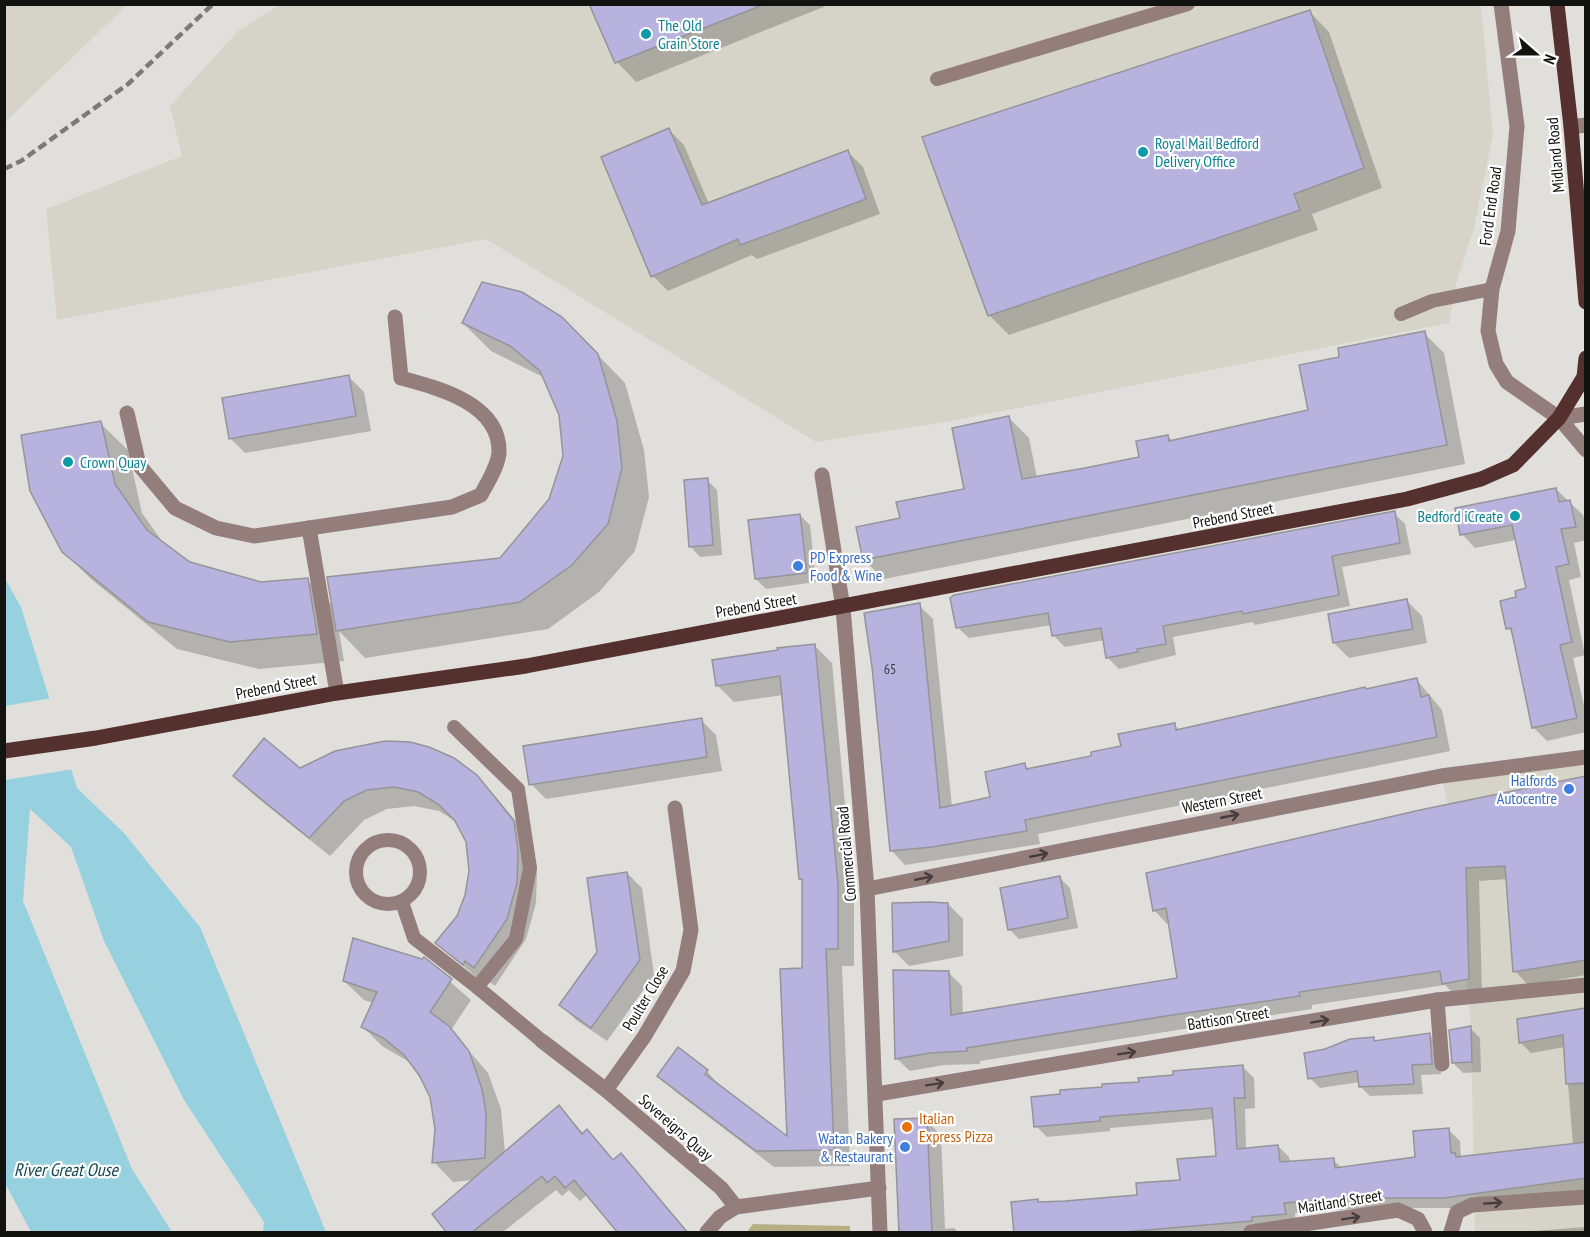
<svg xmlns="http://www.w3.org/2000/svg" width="1590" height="1237" font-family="'PT Sans Narrow',sans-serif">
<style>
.built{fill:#d6d4c9}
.green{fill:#b7ae83}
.water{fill:#97d1e0}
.pier{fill:#e0dfdb}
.shadow{fill:#0003}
.building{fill:#b7b2de;stroke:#959498;stroke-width:1.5}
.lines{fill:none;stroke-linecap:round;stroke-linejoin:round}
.service{stroke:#947e7b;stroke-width:14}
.minor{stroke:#947e7b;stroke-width:15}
.tertiary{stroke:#947e7b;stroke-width:15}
.primary{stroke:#54302e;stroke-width:15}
.rail{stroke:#7a7a77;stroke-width:4.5;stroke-dasharray:9 4.5;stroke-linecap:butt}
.oneway{stroke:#463d3b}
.culture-dot{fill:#0f9aa8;stroke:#fff;stroke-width:2}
.shop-dot{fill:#3f7fe0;stroke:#fff;stroke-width:2}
.food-dot{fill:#e8710a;stroke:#fff;stroke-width:2}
.labels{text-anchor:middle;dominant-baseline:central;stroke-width:4.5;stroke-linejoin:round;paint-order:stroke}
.number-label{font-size:14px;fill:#3b3a44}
.culture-label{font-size:16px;fill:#0d838f;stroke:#fff;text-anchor:start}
.street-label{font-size:16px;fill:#121211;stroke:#fff}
.shop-label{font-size:16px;fill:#366cbe;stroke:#fff;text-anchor:end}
.food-label{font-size:16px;fill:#c56008;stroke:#fff;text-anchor:start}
.water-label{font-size:18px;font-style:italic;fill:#154853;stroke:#fff}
</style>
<rect width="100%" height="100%" fill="#e0dfdb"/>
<!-- built -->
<g class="built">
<polygon points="5,4 127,4 127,5 5,122"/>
<polygon points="279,5 1481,5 1493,134 1474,228 1456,284 1449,323 952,421 816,442 486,239 57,320 46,209 182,156 170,106 238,31"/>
<polygon points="1585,757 1585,1232 1475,1232 1471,1026 1448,805 1441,776"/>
</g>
<!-- green -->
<polygon class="green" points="753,1224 850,1226 850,1232 747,1232"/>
<!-- water -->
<polygon class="water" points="4,577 21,607 77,788 124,833 200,927 326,1232 263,1232 264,1222 184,1100 104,941 71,847 30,809 23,901 132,1169 172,1232 31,1232 5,1183"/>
<!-- pier -->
<polygon class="pier" points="52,698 74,769 5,780 5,706"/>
<!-- shadow -->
<g class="shadow">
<polygon points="591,4 831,4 636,82 617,62"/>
<polygon points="1310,12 1329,32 1382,188 1312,214 1318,230 1009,335 989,315"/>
<polygon points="669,130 684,145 709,204 848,152 863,167 880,214 757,259 752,255 668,291 653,276"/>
<polygon points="463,323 590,347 625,383 644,450 649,497 635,551 599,592 548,629 365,658 339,631 344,661 259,669 177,649 91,579 63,551 100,423 128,450 142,513 164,544 190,563 261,584 307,580 334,607 501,560 551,500 565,456 561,415 545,378 491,351"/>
<polygon points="1424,333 1444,353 1465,464 884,579 864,560 901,519 966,490 1009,418 1029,438 1037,478 1141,458 1168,436 1173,442 1310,411 1341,358"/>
<polygon points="349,377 364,392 371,431 245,453 230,438"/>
<polygon points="707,480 717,490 722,555 700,557 691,547"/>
<polygon points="1556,489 1583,515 1586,525 1586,540 1574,543 1581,577 1569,580 1585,655 1573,658 1586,714 1586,732 1547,741 1533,727 1513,634 1508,628 1528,589 1516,540 1475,548 1462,534"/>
<polygon points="1394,513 1405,524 1411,554 1342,567 1350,606 1255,625 1253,622 1173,637 1176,655 1119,669 1108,658 1105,640 1065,647 1054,636 1052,625 969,638 957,627"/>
<polygon points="800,515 810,525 816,582 766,589 756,579"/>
<polygon points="1407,601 1422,616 1427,643 1349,658 1334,643"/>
<polygon points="919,605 933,619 952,807 991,799 1024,765 1030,770 1093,757 1174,725 1180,730 1417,680 1442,710 1450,751 1038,834 1040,844 905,865 892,851"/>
<polygon points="815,646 832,663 854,902 854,966 842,966 850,1166 774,1167 676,1092 659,1076 707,1071 723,1090 788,1139 803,970 803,881 801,879 783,695 734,702 717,685"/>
<polygon points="701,720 716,735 722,771 546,799 531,784"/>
<polygon points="300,770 476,776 496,797 533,842 537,872 536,903 526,939 495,986 485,979 483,983 437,943 458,916 467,895 471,871 468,842 457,822 439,811 414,806 387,809 364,820 330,856 255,796 235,776"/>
<polygon points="1586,783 1586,975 1528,985 1515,971 1507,879 1479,881 1482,992 1457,997 1445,985 1312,1005 1312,1009 980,1061 980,1064 944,1065 910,1071 896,1058 948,972 962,986 963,1015 1179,979 1170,923 1167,924 1154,910"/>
<polygon points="627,873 642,888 654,975 607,1041 576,1020 561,1005 599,952"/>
<polygon points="1060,878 1070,888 1078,928 1019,939 1009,929"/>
<polygon points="948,904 963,919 963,956 909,966 894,951"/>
<polygon points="424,959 471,1000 451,1030 488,1073 501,1109 505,1153 559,1107 584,1134 587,1131 614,1161 621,1155 688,1232 620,1232 588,1194 580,1201 569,1190 562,1196 556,1190 503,1232 449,1232 474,1180 453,1182 434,1162 437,1129 431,1097 413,1064 382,1046 363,1027 374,1003 364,1000 344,981"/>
<polygon points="1586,1010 1586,1190 1456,1208 1365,1208 1295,1213 1296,1228 1268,1232 1016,1232 1038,1200 1040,1203 1139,1197 1181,1181 1217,1158 1214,1119 1110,1128 1110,1131 1047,1137 1036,1126 1140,1084 1243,1067 1254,1078 1255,1108 1245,1109 1246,1149 1278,1146 1289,1157 1290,1163 1333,1160 1342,1168 1416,1159 1449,1130 1460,1141 1461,1158 1573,1145 1565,1047 1531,1053 1520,1042"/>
<polygon points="1470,1028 1480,1038 1481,1072 1463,1073 1453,1063"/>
<polygon points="1429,1034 1439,1044 1441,1074 1421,1075 1423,1094 1370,1096 1360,1086 1360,1082 1320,1088 1310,1078 1373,1038 1377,1042"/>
<polygon points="926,1120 941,1135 945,1229 954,1228 958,1232 900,1232"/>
<polygon points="1586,1227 1586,1232 1522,1232"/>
</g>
<!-- building -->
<g class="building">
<polygon points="589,4 759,4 760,6 615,63"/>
<polygon points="1310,10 1364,168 1294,194 1300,210 988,316 922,137"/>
<polygon points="669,128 702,205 848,150 866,199 740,245 738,239 651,277 601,157"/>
<polygon points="482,282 522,292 562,317 598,354 617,421 622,468 608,524 572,565 520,602 336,631 327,577 500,558 549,499 563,456 559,415 540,371 510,346 462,323"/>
<polygon points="1425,331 1447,445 863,560 856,527 900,518 896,502 964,489 952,428 1009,416 1022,479 1085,468 1139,457 1136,441 1168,435 1169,441 1308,410 1299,365 1339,357 1338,348"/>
<polygon points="349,375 356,416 229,439 222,398"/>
<polygon points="101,421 115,484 147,530 190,562 261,582 308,578 317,634 230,642 148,622 62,552 30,491 21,435"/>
<polygon points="708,478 713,545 689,547 684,480"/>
<polygon points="1556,488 1559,502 1570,500 1576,527 1561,529 1569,564 1556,567 1572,642 1560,645 1577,718 1532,728 1511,628 1506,629 1500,601 1516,597 1515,591 1526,588 1512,525 1460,535 1455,508"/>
<polygon points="1395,511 1400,543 1332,556 1339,595 1243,614 1242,611 1163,626 1166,644 1137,649 1138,652 1106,658 1101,628 1052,636 1048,613 956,628 950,598 954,595"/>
<polygon points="800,514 807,573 755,579 748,520"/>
<polygon points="1407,599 1413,629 1333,643 1328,614"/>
<polygon points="920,603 940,808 990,797 985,772 1025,763 1026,769 1091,756 1091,752 1121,746 1118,734 1175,723 1176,730 1365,687 1366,689 1417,678 1421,697 1429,695 1437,737 1025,820 1027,831 932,847 890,851 872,667 864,613"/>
<polygon points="815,644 838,884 838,949 826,949 834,1150 756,1151 657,1076 678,1047 708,1070 705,1074 787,1136 780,969 802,968 802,879 799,879 780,676 716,686 712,660 778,650 777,648"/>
<polygon points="702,718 707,757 529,785 523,746"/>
<polygon points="264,738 300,768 335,751 385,741 410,742 429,747 454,758 477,775 514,821 518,851 517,883 507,919 474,968 465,961 463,965 435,943 457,916 465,895 469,871 466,842 455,821 438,804 418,792 394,787 367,790 344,801 309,838 233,776"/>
<polygon points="1586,776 1586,960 1513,972 1505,866 1466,868 1469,979 1442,984 1440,971 1299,992 1300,996 1166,1016 967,1048 967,1051 930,1053 895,1059 893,970 949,971 951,1015 1177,978 1166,908 1153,911 1146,873 1420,810"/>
<polygon points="627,872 640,960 591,1028 559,1005 597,952 587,878"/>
<polygon points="1060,876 1068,918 1008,930 1000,888"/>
<polygon points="929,902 948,903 949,941 893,952 892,903"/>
<polygon points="353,938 422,959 424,957 452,979 430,1012 449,1026 469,1051 482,1089 486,1113 485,1158 432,1163 435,1129 430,1097 419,1075 404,1055 383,1038 361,1027 377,992 343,981"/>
<polygon points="1586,1008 1586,1083 1566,1084 1563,1035 1519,1043 1517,1019"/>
<polygon points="1471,1026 1472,1062 1452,1063 1449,1030"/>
<polygon points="1430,1033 1432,1064 1412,1065 1414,1084 1359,1087 1357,1071 1308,1079 1304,1053 1325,1049 1350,1039 1374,1037 1374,1041"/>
<polygon points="1243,1065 1245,1098 1234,1098 1237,1149 1278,1145 1280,1162 1334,1158 1335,1168 1415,1157 1413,1131 1449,1128 1451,1153 1455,1153 1456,1157 1586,1142 1586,1178 1444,1198 1353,1198 1284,1203 1286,1214 1252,1217 1252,1221 1112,1233 1014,1233 1011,1202 1038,1199 1038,1202 1065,1201 1137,1195 1136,1183 1180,1180 1177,1159 1216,1156 1212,1108 1100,1117 1100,1121 1034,1127 1031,1097 1060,1094 1060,1090 1102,1087 1102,1084 1139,1082 1138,1078 1173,1075 1173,1071"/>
<polygon points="559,1105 582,1134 587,1129 613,1160 621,1153 688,1233 618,1233 574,1180 565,1188 555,1176 547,1183 542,1176 471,1233 447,1233 432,1214"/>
<polygon points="927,1118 932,1233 899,1233 894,1119"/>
</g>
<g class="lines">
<!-- service -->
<g class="service">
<polyline points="937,79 1188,4"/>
<polyline points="1401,314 1432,301 1492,289"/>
<polyline points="454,727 518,789 530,868 516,939 477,987 542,1041"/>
<circle cx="388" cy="872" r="32"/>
<polyline points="402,902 414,938 477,987"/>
</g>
<!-- minor -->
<g class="minor">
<polyline points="1571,127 1586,125"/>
<path d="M127 413 139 465 175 508 216 528 254 536 452 507 481 495C487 483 499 465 499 451 499 403 438 388 401 378L395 317"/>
<polyline points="1559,418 1586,414"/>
<polyline points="822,475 843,608 867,889 880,1232"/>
<polyline points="309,528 337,693"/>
<polyline points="867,889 1441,776 1586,757"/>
<polyline points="1437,1000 1442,1064"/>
<polyline points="542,1041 606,1090 721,1188 736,1207 879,1188"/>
<polyline points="606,1090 644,1037 683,971 691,930 675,808"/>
<polyline points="877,1094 1437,1000 1586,985"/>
<polyline points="707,1232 720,1217 736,1207"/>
<polyline points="1251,1232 1398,1210 1418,1219 1425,1232"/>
<polyline points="1451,1232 1457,1212 1472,1205 1586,1197"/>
</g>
<!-- tertiary -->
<polyline class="tertiary" points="1501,4 1517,126 1508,231 1492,289 1488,331 1496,364 1507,382 1559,418 1586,450"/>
<!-- primary -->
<g class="primary">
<polyline points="1557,4 1571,127 1586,302"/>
<polyline points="4,751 96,738 337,693 526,666 1407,499 1481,479 1513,465 1559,418 1584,377 1586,358"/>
</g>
<!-- rail -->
<polyline class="rail" points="4,169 21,161 128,84 213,4"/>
</g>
<!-- one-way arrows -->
<defs><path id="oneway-shaft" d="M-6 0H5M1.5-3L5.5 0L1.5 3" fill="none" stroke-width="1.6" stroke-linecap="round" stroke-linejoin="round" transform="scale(1.5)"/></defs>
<g class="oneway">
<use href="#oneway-shaft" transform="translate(1230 816) rotate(-11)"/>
<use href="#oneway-shaft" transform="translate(1039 855) rotate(-11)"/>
<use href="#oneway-shaft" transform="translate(924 878) rotate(-11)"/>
<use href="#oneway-shaft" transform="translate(1320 1021) rotate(-10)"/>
<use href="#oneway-shaft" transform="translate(1127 1053) rotate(-9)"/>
<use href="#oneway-shaft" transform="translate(935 1084) rotate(-9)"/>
<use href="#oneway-shaft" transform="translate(1493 1203) rotate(-4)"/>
<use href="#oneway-shaft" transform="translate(1351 1218) rotate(-9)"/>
</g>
<!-- markers -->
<g class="culture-dot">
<circle cx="646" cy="34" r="6"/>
<circle cx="1143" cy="152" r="6"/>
<circle cx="68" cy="462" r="6"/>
<circle cx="1515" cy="516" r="6"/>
</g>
<g class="shop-dot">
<circle cx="798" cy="566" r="6"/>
<circle cx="1569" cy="789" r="6"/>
<circle cx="905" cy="1147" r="6"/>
</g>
<circle class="food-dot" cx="907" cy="1127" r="6"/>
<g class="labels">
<!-- number labels -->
<g class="number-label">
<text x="890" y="669">65</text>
</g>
<!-- culture labels -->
<g class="culture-label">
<text x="658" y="25">The Old<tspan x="658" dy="18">Grain Store</tspan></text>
<text x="1155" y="143">Royal Mail Bedford<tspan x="1155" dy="18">Delivery Office</tspan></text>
<text x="80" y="462">Crown Quay</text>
<text x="1503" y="516" text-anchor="end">Bedford iCreate</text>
</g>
<!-- street labels -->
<g class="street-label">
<text transform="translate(1555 155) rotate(-95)">Midland Road</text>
<text transform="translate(1490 206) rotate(-82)">Ford End Road</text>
<text transform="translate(1233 515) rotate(-11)">Prebend Street</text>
<text transform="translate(756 605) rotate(-10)">Prebend Street</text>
<text transform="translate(276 686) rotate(-11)">Prebend Street</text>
<text transform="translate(1222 800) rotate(-11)">Western Street</text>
<text transform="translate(846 854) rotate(-95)">Commercial Road</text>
<text transform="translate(645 998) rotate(-59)">Poulter Close</text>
<text transform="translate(1228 1018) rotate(-9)">Battison Street</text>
<text transform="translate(676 1127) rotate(41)">Sovereigns Quay</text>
<text transform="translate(1340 1201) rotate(-9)">Maitland Street</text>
</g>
<!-- shop labels -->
<g class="shop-label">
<text x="810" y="557" text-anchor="start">PD Express<tspan x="810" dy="18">Food &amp; Wine</tspan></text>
<text x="1557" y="780">Halfords<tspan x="1557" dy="18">Autocentre</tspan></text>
<text x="893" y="1138">Watan Bakery<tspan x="893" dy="18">&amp; Restaurant</tspan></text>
</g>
<!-- food labels -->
<g class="food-label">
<text x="919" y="1118">Italian<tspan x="919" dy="18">Express Pizza</tspan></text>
</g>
<!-- water labels -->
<g class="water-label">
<text x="66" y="1169">River Great Ouse</text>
</g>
</g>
<!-- border -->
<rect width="1590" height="1237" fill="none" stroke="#121211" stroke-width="12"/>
<!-- north arrow -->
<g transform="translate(1536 54) rotate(111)" stroke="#ffffff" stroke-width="4.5" paint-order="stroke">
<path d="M0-4.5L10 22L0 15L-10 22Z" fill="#121211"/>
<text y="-9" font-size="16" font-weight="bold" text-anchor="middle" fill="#121211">N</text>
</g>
</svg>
